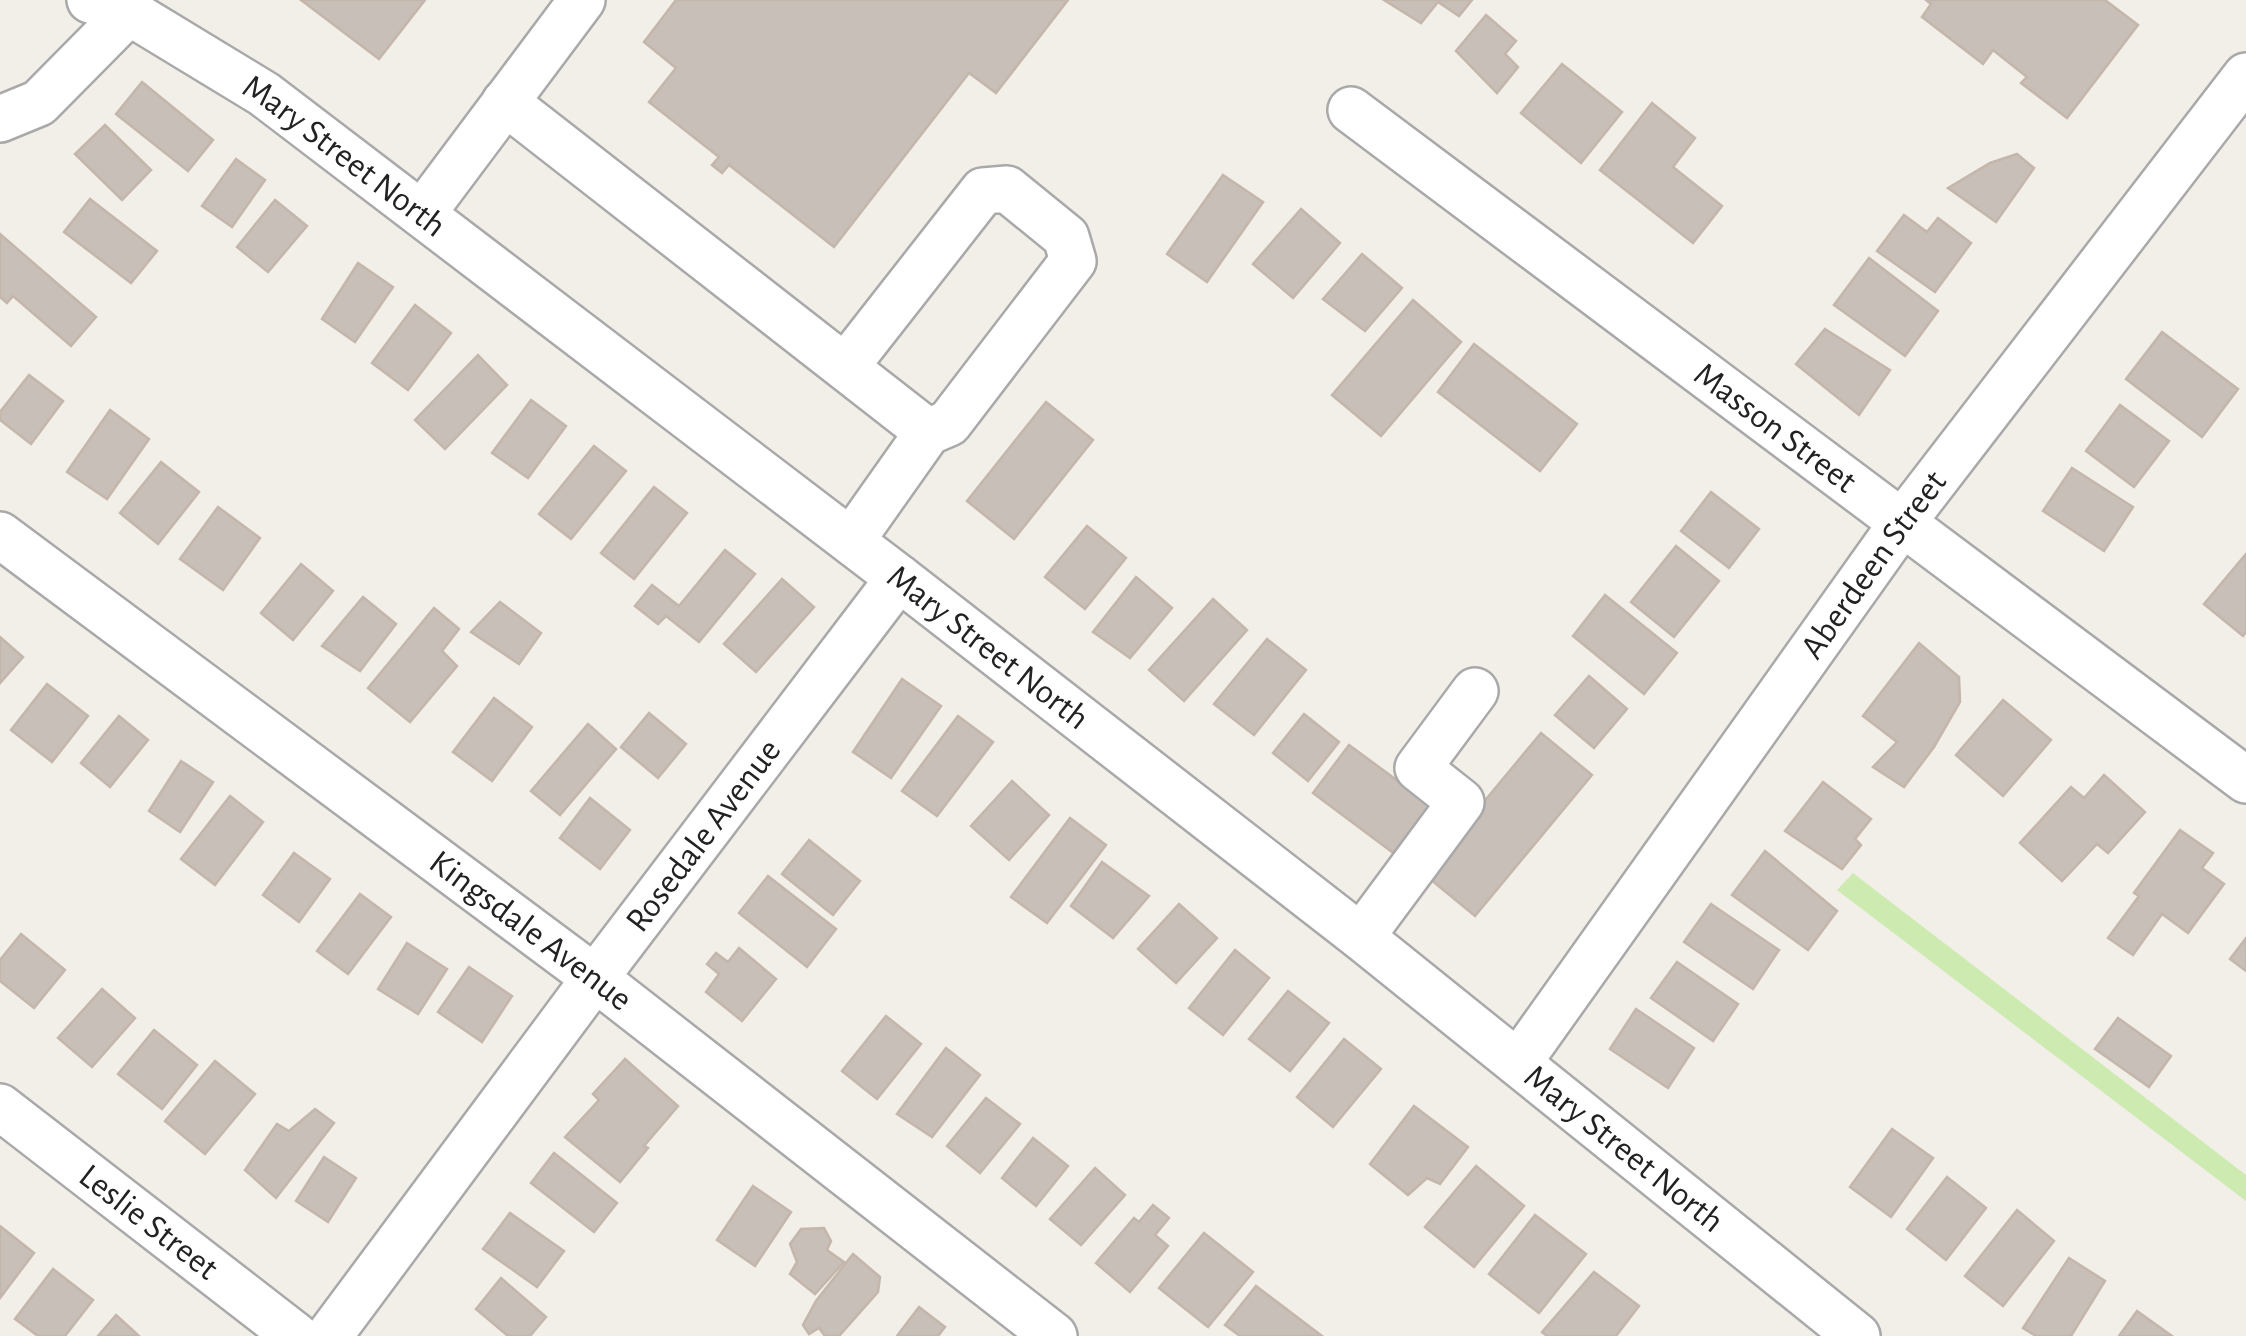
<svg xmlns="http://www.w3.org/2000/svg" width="2246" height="1336" font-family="'Alegreya Sans',sans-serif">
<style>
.grass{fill:#cdebb0}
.building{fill:#c7bfb8;stroke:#c4b6ab;stroke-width:2.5}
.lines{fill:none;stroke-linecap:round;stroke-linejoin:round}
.minor-casing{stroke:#a9a9a9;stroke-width:50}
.minor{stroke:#fff;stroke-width:45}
.labels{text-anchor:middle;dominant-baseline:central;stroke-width:8;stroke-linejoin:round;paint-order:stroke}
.street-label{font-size:35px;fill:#222;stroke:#fff}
</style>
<rect width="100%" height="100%" fill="#f2efe9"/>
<!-- grass -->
<polygon class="grass" points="1853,873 2246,1175 2246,1201 1837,890"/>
<!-- building -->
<g class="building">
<polygon points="301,0 425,0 379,59"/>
<polygon points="676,0 1068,0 996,93 969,73 834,247 729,165 722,173 712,165 719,157 649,102 676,68 644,42"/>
<polygon points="1384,0 1472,0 1459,16 1438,2 1421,23"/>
<polygon points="1926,0 2105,0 2138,25 2067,118 2021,83 2027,77 1993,50 1983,64 1922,17 1931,4"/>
<polygon points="1486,15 1516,41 1505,54 1518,67 1497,93 1456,51"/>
<polygon points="1562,64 1622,112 1581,163 1521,113"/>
<polygon points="142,82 213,140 188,171 116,114"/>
<polygon points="1652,103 1695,138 1673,167 1722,206 1693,243 1600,170"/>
<polygon points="105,125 151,170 122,200 75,154"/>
<polygon points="2017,154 2034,168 1996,222 1948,188 1990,163"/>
<polygon points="236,159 265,180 232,227 202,206"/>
<polygon points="1223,175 1263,202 1207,282 1167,254"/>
<polygon points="90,199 157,251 131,283 64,232"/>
<polygon points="275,200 307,226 268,272 237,247"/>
<polygon points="1301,209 1340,243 1293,298 1253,264"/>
<polygon points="1904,215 1927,232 1938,218 1971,243 1935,292 1877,251"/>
<polygon points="0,234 96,317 71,346 13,296 7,303 0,297"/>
<polygon points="1362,254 1402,288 1365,331 1323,299"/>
<polygon points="1869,258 1938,311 1905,356 1834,305"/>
<polygon points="358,263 393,287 355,342 322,319"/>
<polygon points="1413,300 1461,342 1381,436 1332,395"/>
<polygon points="415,305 451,333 408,390 372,363"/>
<polygon points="1825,329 1890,370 1859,415 1796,364"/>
<polygon points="2162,332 2238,389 2202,437 2126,379"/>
<polygon points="1474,344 1577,424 1540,471 1438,392"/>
<polygon points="478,355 507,385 445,449 415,420"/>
<polygon points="29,375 63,401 31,444 0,420 0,412"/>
<polygon points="531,400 566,426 528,478 492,453"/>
<polygon points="1046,402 1093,440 1014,539 967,501"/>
<polygon points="2120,405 2169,441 2134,487 2086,451"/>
<polygon points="110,410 149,439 107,499 67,472"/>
<polygon points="594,446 626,471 571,539 539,514"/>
<polygon points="161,462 199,492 158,544 120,513"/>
<polygon points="2072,468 2133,507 2104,551 2043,511"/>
<polygon points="654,487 687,513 634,579 601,553"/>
<polygon points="1711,492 1759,529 1729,568 1681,531"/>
<polygon points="218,507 260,538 223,590 180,559"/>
<polygon points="1087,526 1126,558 1085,609 1045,577"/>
<polygon points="1676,546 1719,581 1674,637 1631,602"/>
<polygon points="725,550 755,574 699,642 666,616 658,624 635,606 652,585 679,606"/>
<polygon points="2246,554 2246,632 2243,636 2204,604"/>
<polygon points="301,564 333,591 293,640 261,613"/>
<polygon points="1136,577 1172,608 1130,658 1093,632"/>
<polygon points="782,579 814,607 756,672 724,644"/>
<polygon points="1605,595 1677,653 1644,694 1573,636"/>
<polygon points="363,597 396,624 360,671 322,646"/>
<polygon points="1213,599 1247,630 1184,701 1149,670"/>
<polygon points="500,602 541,633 519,664 471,632"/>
<polygon points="434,608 459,629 442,651 457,666 410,722 368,688"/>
<polygon points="0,637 23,657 0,683"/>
<polygon points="1267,639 1306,670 1254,735 1214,704"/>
<polygon points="1919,643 1959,677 1960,702 1934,747 1904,787 1873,767 1897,742 1863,716"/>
<polygon points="1589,676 1627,709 1594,748 1555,715"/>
<polygon points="902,679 941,706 891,778 853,752"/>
<polygon points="47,684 88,716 52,762 11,730"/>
<polygon points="494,698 532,727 492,781 453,752"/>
<polygon points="2003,700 2051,740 2003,796 1956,755"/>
<polygon points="649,713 686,744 658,778 621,747"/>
<polygon points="1304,714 1339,742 1308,781 1273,753"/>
<polygon points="119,716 148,740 110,787 81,763"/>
<polygon points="958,716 993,742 937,816 902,791"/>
<polygon points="588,724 616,749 560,815 531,791"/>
<polygon points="1541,733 1592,775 1475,916 1424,874"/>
<polygon points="1349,745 1432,806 1396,855 1313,793"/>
<polygon points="181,761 213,782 180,832 149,811"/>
<polygon points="2104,775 2145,812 2108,853 2097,844 2062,881 2020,843 2071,787 2084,798"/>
<polygon points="1012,781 1049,815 1009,860 971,826"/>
<polygon points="1823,782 1871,819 1855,839 1861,845 1842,869 1785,831"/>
<polygon points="230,796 263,822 215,885 181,859"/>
<polygon points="590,798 630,830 600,869 560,838"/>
<polygon points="1070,818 1106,845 1047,923 1011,897"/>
<polygon points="2180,830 2213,853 2202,868 2224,884 2188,933 2162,914 2133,955 2108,938 2139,896 2134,893"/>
<polygon points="809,840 860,881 833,915 782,874"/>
<polygon points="1765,851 1837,911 1808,950 1732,895"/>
<polygon points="294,853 330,879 299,922 263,895"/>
<polygon points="1102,862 1149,896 1113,938 1071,906"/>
<polygon points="768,876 836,929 807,967 739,913"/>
<polygon points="360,894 391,917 348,974 317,951"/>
<polygon points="1179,904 1217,938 1176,983 1138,949"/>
<polygon points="1711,904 1779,950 1753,989 1684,942"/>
<polygon points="21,934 65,970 34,1008 0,981 0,960"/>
<polygon points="2246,938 2246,971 2230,959"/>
<polygon points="407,943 447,969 418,1014 378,989"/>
<polygon points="739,948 776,979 742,1021 706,992 719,974 707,964 716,953 728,962"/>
<polygon points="1235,950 1269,978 1223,1035 1189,1008"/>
<polygon points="1677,962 1738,1004 1713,1041 1651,998"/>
<polygon points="469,967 512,996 482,1042 438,1012"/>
<polygon points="102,989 135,1018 92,1067 58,1038"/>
<polygon points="1288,991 1329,1023 1290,1071 1249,1039"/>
<polygon points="1636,1009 1694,1048 1668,1088 1610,1049"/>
<polygon points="886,1016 921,1044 877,1099 842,1071"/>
<polygon points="2118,1018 2171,1056 2149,1087 2095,1049"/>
<polygon points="154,1030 197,1065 162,1109 118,1074"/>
<polygon points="1344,1039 1381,1069 1333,1127 1297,1097"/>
<polygon points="946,1048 980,1075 932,1137 897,1114"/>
<polygon points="625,1059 678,1106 644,1146 648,1148 620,1182 565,1137 599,1100 593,1094"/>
<polygon points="215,1061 255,1094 205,1154 165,1121"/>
<polygon points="986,1098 1020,1124 980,1173 947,1146"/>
<polygon points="1414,1106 1468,1147 1440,1184 1427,1178 1408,1195 1370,1164"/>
<polygon points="315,1109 334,1123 276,1198 245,1170 277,1124 289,1131"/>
<polygon points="1892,1129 1933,1158 1891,1217 1850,1187"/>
<polygon points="1033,1138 1068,1166 1036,1206 1002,1178"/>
<polygon points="554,1153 617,1203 594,1232 531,1183"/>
<polygon points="324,1157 356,1178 328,1222 296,1201"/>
<polygon points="1476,1166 1524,1206 1474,1267 1425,1227"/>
<polygon points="1095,1168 1125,1195 1081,1245 1050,1219"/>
<polygon points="1947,1177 1986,1208 1946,1260 1907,1229"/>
<polygon points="753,1186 791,1212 755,1266 717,1240"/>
<polygon points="1153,1205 1169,1218 1155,1235 1168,1246 1130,1292 1096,1263 1134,1218 1139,1222"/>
<polygon points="2017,1210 2054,1241 2003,1306 1965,1276"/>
<polygon points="510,1213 564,1251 537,1287 483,1249"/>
<polygon points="1535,1215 1586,1254 1539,1313 1489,1274"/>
<polygon points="0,1226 34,1253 0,1298"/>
<polygon points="824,1228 831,1241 827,1250 844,1262 815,1294 790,1274 797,1262 790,1244 801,1229"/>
<polygon points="1204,1233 1253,1272 1208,1327 1159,1288"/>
<polygon points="853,1254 880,1277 878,1292 839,1336 825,1336 819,1328 809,1334 803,1325 816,1301"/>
<polygon points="2069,1258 2105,1281 2071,1336 2036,1336 2023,1328"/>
<polygon points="53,1269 93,1300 65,1336 38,1336 15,1319"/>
<polygon points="1594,1272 1639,1306 1616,1336 1547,1336 1542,1332"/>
<polygon points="501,1278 546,1317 530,1336 508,1336 476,1309"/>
<polygon points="1256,1286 1322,1336 1240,1336 1225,1325"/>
<polygon points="919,1307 945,1327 938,1336 897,1336"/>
<polygon points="2137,1311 2172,1336 2119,1336"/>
<polygon points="116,1315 139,1336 98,1336"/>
</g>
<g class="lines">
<!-- minor casing -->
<g class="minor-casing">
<g id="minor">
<path id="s1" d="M90 0 129 12 264 94 899 578 1361 937 1857 1336"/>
<polyline points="505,102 928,432"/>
<path id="s2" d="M1351 110 2246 780"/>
<polyline points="0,119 39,103 129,12"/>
<polyline points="422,214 582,0"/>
<polyline points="846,366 983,191 1007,189 1066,237 1073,261 949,423 928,432 851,541"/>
<path id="s3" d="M0 535 595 978 1054 1336"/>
<polyline points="1361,937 1461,802 1418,768 1475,691"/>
<path id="s4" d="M1518 1063 1902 523 2246 76"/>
<path id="s5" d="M0 1107 296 1336"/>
<path id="s6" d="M329 1336 595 978 899 578"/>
</g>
</g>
<!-- minor -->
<use href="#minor" class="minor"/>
</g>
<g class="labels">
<!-- street labels -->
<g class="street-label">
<text stroke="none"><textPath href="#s1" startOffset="300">Mary Street North</textPath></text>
<text stroke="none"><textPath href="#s2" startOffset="530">Masson Street</textPath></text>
<text stroke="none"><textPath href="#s4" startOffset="612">Aberdeen Street</textPath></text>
<text stroke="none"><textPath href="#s1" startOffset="1110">Mary Street North</textPath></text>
<text stroke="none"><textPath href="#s6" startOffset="625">Rosedale Avenue</textPath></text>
<text stroke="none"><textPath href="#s3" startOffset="662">Kingsdale Avenue</textPath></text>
<text stroke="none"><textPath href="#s1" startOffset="1920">Mary Street North</textPath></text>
<text stroke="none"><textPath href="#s5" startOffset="188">Leslie Street</textPath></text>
</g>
</g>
</svg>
